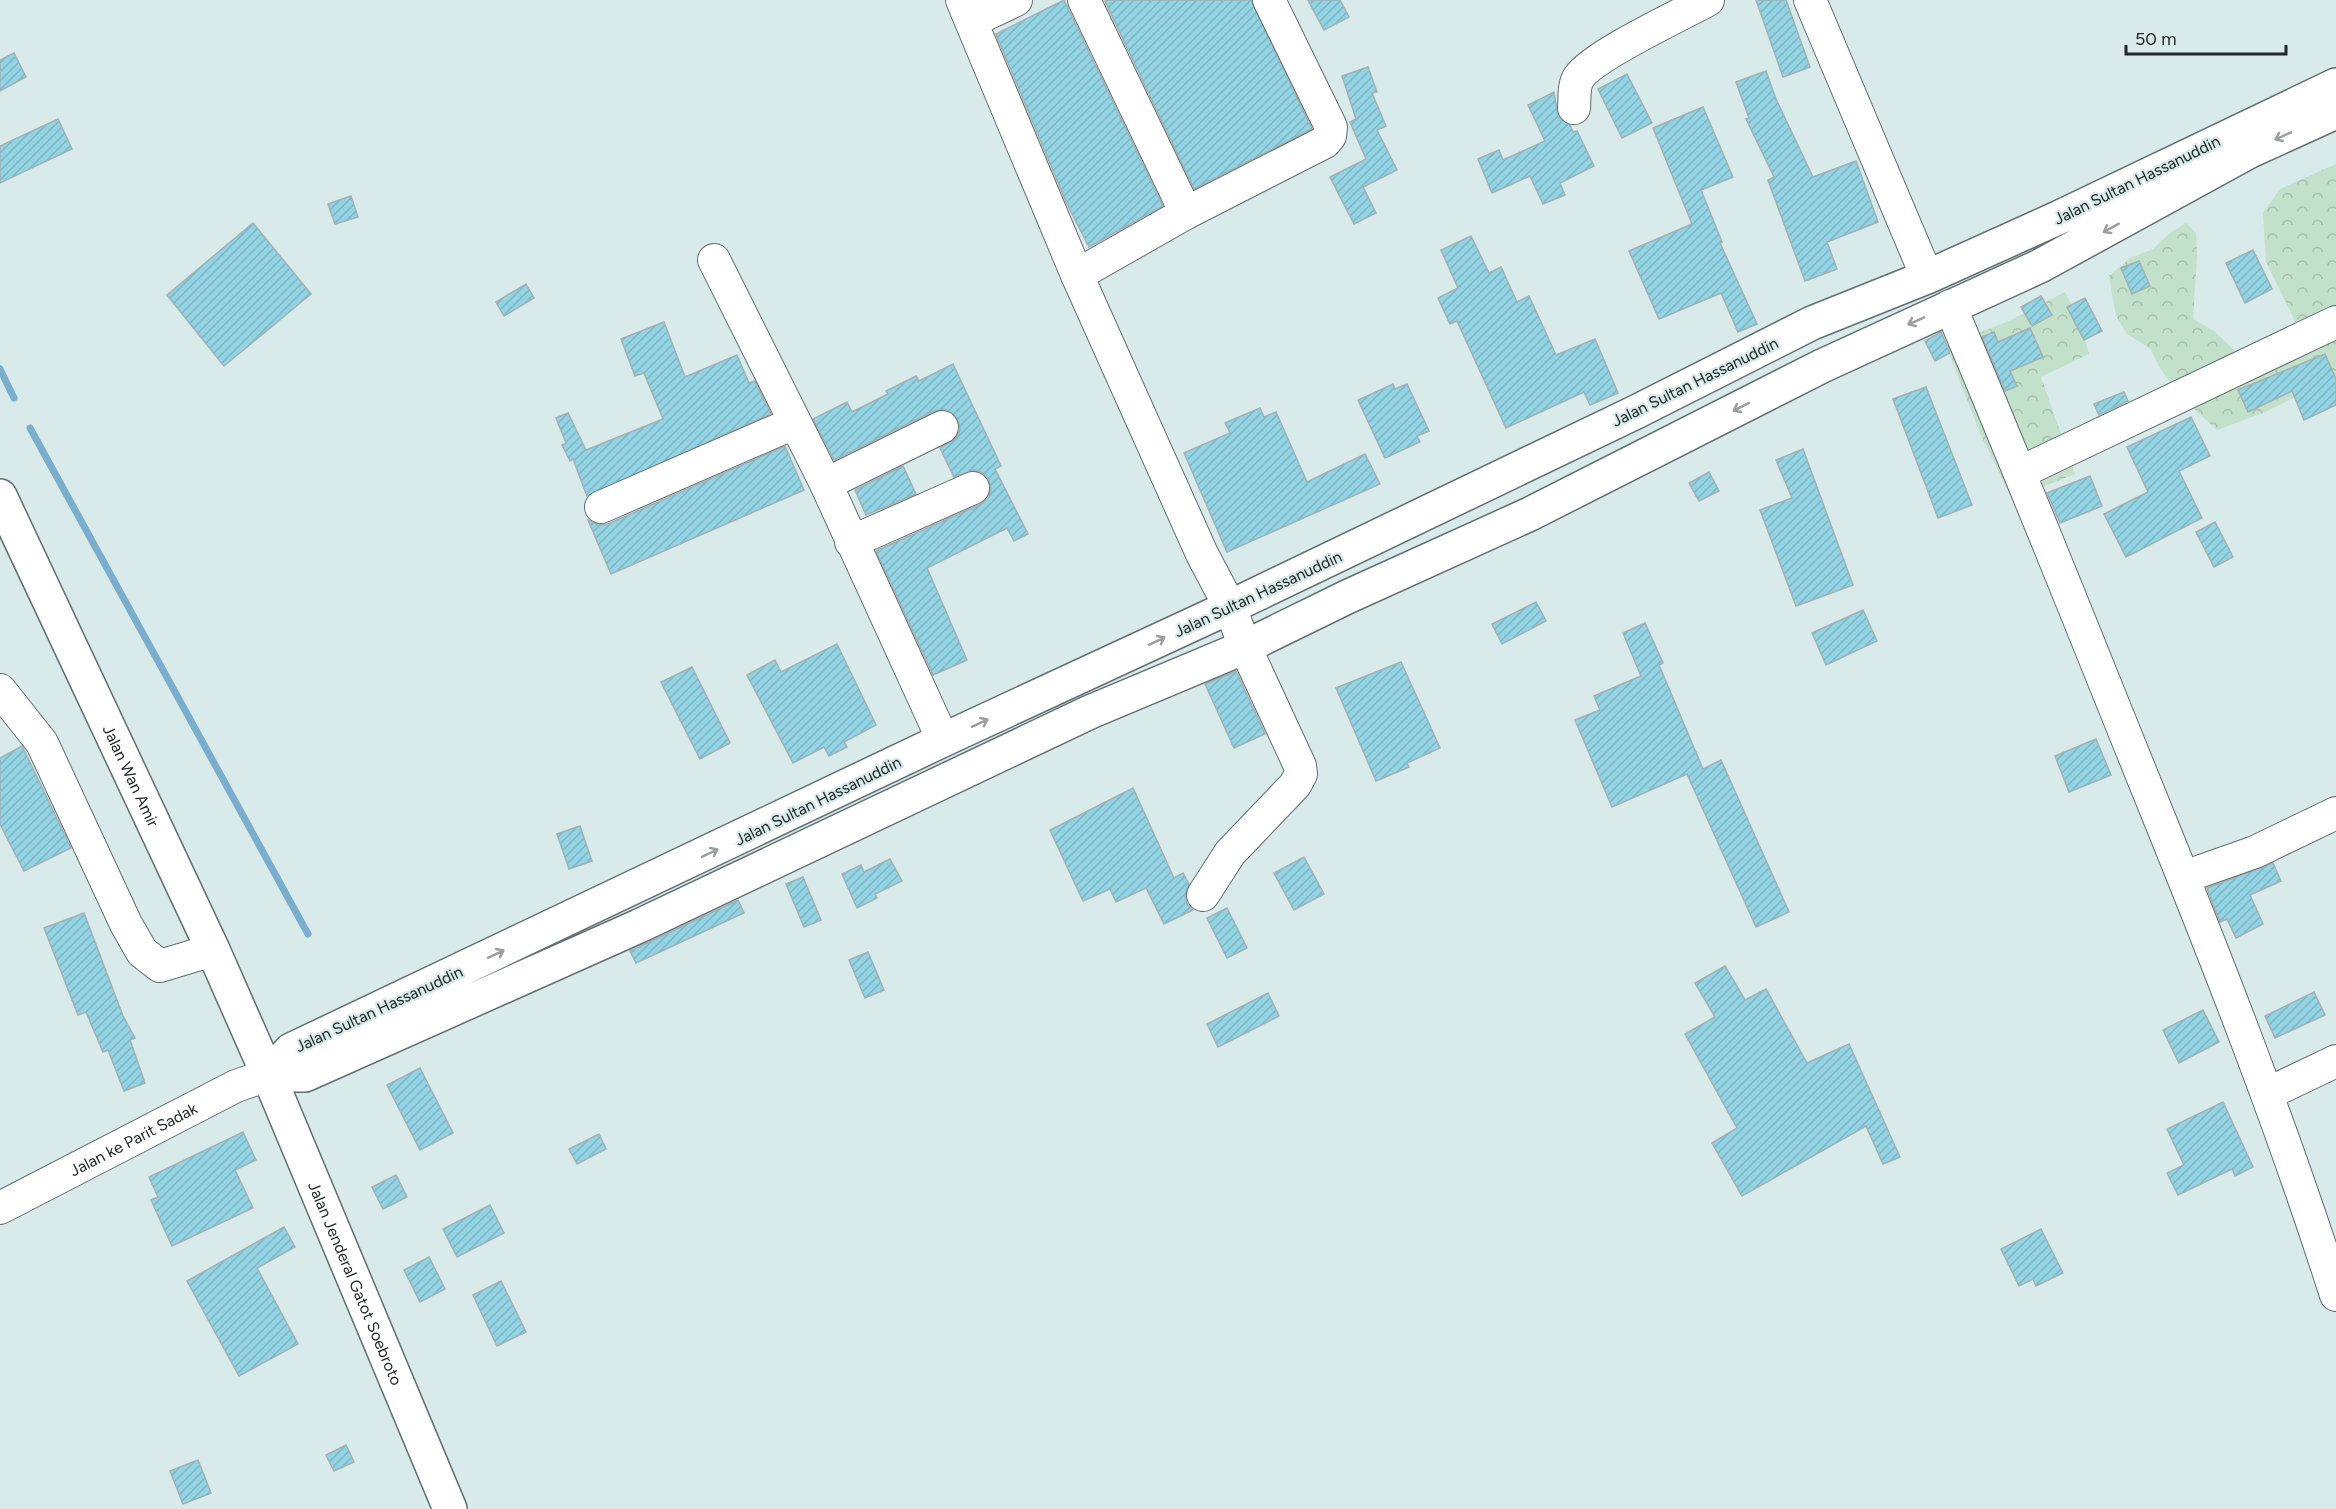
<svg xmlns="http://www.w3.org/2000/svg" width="2336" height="1509" font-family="Figtree,sans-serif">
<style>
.forest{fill:url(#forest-crowns)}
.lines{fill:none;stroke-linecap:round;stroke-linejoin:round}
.stream{stroke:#7badcd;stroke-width:7}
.building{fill:url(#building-hatch);stroke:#a1b1b5;stroke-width:1.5}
.minor-casing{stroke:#606f6f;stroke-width:34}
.major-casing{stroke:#606f6f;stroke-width:36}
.highway-casing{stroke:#606f6f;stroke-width:36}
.minor{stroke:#fff;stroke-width:32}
.major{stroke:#fff;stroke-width:33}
.highway{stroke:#fff;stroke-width:33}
.oneway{stroke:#9b9e9d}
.labels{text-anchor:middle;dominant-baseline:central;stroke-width:4.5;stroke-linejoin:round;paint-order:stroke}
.street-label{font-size:16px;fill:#202726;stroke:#d8eae9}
</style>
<defs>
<pattern id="forest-crowns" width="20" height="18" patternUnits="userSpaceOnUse" patternTransform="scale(1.5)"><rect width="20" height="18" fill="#c2e0ca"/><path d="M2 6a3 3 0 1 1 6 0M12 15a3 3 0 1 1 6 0" fill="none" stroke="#a6c0ad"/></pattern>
<pattern id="building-hatch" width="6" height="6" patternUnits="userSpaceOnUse" patternTransform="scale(1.5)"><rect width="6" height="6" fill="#92d3e4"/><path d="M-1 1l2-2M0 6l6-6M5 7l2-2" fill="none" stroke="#7eb5c3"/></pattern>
</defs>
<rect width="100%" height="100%" fill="#d8eae9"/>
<!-- forest -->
<g class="forest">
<polygon points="2336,164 2336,375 2312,385 2299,395 2263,413 2217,430 2178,394 2158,365 2151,349 2127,334 2116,316 2109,276 2130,258 2153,249 2170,233 2186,223 2196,233 2197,255 2193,319 2214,331 2234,350 2242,354 2296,334 2293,317 2266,262 2263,213 2280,189"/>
<polygon points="2065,292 2081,324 2089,354 2041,377 2075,474 2012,499 1980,433 1946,346 2011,320"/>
</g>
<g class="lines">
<!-- stream -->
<g class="stream">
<polyline points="0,369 14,398"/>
<polyline points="30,428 308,934"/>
</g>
</g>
<!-- building -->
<g class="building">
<polygon points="1064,0 1163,206 1089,247 1067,204 996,34"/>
<polygon points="1107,0 1251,0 1312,129 1194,189 1105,1"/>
<polygon points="1308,0 1340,0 1349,17 1324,30"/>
<polygon points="1756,0 1786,0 1810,67 1783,77"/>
<polygon points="14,53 26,77 0,91 0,60"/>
<polygon points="1368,67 1377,92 1372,93 1386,126 1377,130 1397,170 1363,187 1376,213 1354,224 1330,177 1366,159 1350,122 1356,119 1342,76"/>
<polygon points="1766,71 1776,99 1813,177 1856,161 1878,222 1827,242 1837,269 1805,281 1768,180 1774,177 1746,119 1749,118 1736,82"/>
<polygon points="1627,74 1652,123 1622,138 1598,89"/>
<polygon points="1554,92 1558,116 1570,125 1573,132 1577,131 1594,166 1560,183 1565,195 1543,204 1530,176 1492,193 1478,159 1499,150 1503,160 1545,141 1528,105"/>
<polygon points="1703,107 1733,177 1701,190 1722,242 1720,243 1757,324 1738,332 1721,293 1659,319 1629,251 1692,224 1653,128"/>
<polygon points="58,119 72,149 0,183 0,146"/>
<polygon points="351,196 358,217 335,224 328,204"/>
<polygon points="253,223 311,294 224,366 167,295"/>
<polygon points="1471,236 1489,273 1501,267 1517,302 1529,296 1556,355 1595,339 1618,393 1590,405 1584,392 1506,428 1457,321 1450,324 1438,298 1458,288 1441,250"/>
<polygon points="2253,250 2272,289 2245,303 2226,263"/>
<polygon points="2139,261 2150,286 2132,294 2121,268"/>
<polygon points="526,284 534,298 504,316 496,302"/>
<polygon points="2041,296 2052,315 2032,326 2021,307"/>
<polygon points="2085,298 2102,331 2084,340 2067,307"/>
<polygon points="664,322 685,377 737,355 749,383 755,381 771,414 587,496 573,459 570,461 562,445 566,443 556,418 568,413 586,450 663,419 644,373 635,376 621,339"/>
<polygon points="2030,328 2043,357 2010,371 2017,386 2005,391 1982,337 1994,332 1998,342"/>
<polygon points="1941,332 1950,353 1935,361 1925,341"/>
<polygon points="2325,354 2336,379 2336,405 2304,420 2292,391 2248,412 2238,390"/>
<polygon points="953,364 1001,466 995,469 1028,534 1014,541 1007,528 927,568 967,660 933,675 876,551 981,504 988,498 991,490 989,480 983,473 974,470 954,477 940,448 957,437 960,429 958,420 951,412 943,409 934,411 834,460 813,419 847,402 852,412 888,394 886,391 916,376 919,381"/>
<polygon points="1393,384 1395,389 1407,384 1429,431 1417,436 1420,442 1385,458 1358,400"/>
<polygon points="1926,387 1972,505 1938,518 1893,399"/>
<polygon points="2124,392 2128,401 2099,415 2094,404"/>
<polygon points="1260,408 1264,417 1276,412 1307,482 1365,454 1380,484 1227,552 1184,453 1230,433 1225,423"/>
<polygon points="2191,417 2210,456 2179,471 2202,518 2126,557 2104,514 2148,492 2127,447"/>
<polygon points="785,446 804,490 611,574 588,520 598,525 608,524"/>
<polygon points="1803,449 1853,585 1796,606 1760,510 1792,498 1776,460"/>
<polygon points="903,466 916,494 866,515 855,490"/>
<polygon points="1709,472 1719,491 1699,501 1689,483"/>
<polygon points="2090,476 2102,506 2060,523 2047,493"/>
<polygon points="2215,522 2233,557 2214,567 2196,532"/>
<polygon points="1536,602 1546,621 1502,644 1492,624"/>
<polygon points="1863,610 1877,641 1826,665 1812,633"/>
<polygon points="1645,623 1663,663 1659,665 1703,769 1721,760 1789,912 1756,927 1687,774 1612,807 1575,720 1600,710 1594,696 1641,676 1623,633"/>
<polygon points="837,644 876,725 844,742 847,747 829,756 824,747 793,763 747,675 775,660 781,672"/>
<polygon points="1401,662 1440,748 1407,763 1409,767 1376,781 1336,688"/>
<polygon points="692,667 730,743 700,759 661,682"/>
<polygon points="1236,671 1265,734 1234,748 1205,684"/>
<polygon points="2096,739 2111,775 2069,792 2055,756"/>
<polygon points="22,746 71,848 24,871 0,824 0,758"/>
<polygon points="1133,788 1174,878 1183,873 1189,884 1185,895 1187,904 1193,910 1164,924 1146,888 1116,902 1110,889 1083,901 1050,830"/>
<polygon points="580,826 592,861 569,869 557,834"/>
<polygon points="1304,857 1324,894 1294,910 1274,873"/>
<polygon points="890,859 902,881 875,894 877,898 857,908 842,874 861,865 864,872"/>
<polygon points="2273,863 2281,881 2250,895 2263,924 2236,938 2227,919 2220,922 2207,888"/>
<polygon points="803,877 821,920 804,927 786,884"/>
<polygon points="738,900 744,913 636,963 630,951"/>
<polygon points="1227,908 1247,948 1227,958 1207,918"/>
<polygon points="84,913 123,1016 135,1038 130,1040 145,1083 124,1091 108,1050 103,1052 86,1012 78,1015 44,928"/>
<polygon points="868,952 884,990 865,998 849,960"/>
<polygon points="1725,966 1745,1000 1766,989 1807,1063 1849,1044 1900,1157 1883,1164 1866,1126 1742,1196 1712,1143 1737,1128 1685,1034 1715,1017 1695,983"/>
<polygon points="2314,992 2325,1015 2275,1038 2265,1016"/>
<polygon points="1268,993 1279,1016 1218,1047 1207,1024"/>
<polygon points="2203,1010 2219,1042 2179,1063 2163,1030"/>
<polygon points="420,1068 453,1133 420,1150 387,1085"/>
<polygon points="2223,1102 2253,1167 2235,1176 2232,1169 2178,1195 2167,1173 2184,1165 2167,1129"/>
<polygon points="243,1132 256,1160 235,1170 253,1208 172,1246 151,1200 158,1197 149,1177"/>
<polygon points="599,1134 606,1149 577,1164 569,1149"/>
<polygon points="396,1175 407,1197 383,1209 372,1187"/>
<polygon points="490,1205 504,1233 457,1257 443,1229"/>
<polygon points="284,1227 295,1247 257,1268 298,1344 239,1376 187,1281"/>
<polygon points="2041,1229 2063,1273 2036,1286 2033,1279 2019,1286 2001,1249"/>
<polygon points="429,1257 445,1289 420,1302 404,1270"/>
<polygon points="501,1281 526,1332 497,1346 473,1295"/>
<polygon points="346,1445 354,1462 334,1471 326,1455"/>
<polygon points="198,1460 211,1493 183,1504 170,1471"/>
</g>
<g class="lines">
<!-- minor casing -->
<g class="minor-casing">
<g id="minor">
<polyline points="962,0 1077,275 1202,554 1230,607 1245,647 1300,766 1301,774 1295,785 1230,853 1203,895"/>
<polyline points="1084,0 1186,213"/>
<polyline points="1810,0 1927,277"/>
<polyline points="972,21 1016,0"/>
<path d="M1574 108C1575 98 1573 86 1579 77 1594 55 1681 15 1708 0"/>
<polyline points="714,260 826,484 943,740"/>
<polyline points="1077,275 1186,213 1325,142 1330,136 1331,127 1269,0"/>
<path d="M1950 306C2022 475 2089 645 2158 815 2222 973 2284 1132 2336 1295"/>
<polyline points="2021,472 2336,322"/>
<polyline points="826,484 942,427"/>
<polyline points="601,507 794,423"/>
<polyline points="851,542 973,488"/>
<polyline points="0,690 42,743 126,924 142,952 160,966 213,950"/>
<polyline points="2184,877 2255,852 2336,813"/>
<polyline points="2267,1094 2336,1061"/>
<path id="s1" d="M0 1208 236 1086 268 1075"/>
</g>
</g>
<!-- major casing -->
<g class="major-casing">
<polyline id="major" points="2336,85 2060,217 1927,277 1812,323 1636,412 1230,607 943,740 291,1050 268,1075 305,1075 639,926 1090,712 1245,647 1347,597 1530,514 1822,366 2040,266 2250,151 2336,112"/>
</g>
<!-- highway casing -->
<g class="highway-casing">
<g id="highway">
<path id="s2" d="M0 496 213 950 276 1093 450 1509"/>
</g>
</g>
<!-- minor -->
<use href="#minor" class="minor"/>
<!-- major -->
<use href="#major" class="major"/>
<!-- highway -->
<use href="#highway" class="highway"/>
</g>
<!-- one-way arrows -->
<defs><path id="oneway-shaft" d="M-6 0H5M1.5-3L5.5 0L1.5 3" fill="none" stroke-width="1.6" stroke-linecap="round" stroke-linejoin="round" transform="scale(1.5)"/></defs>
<g class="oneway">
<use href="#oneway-shaft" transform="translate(2283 136) rotate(156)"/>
<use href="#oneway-shaft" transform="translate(2111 228) rotate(151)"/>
<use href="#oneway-shaft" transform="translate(1916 321) rotate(156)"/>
<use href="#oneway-shaft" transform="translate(1741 407) rotate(153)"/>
<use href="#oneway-shaft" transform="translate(1157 641) rotate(-25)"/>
<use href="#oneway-shaft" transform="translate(980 723) rotate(-25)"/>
<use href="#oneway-shaft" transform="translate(710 853) rotate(-26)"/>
<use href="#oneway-shaft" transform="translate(496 954) rotate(-25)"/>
</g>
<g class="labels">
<!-- street labels -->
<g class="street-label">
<text transform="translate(2137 180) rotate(-26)">Jalan Sultan Hassanuddin</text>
<text transform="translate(1695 382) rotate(-26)">Jalan Sultan Hassanuddin</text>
<text transform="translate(1258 594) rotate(-25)">Jalan Sultan Hassanuddin</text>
<text stroke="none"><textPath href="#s2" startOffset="309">Jalan Wan Amir</textPath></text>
<text transform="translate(818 801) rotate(-26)">Jalan Sultan Hassanuddin</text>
<text transform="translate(379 1009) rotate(-25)">Jalan Sultan Hassanuddin</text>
<text stroke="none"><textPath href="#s1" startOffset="150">Jalan ke Parit Sadak</textPath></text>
<text stroke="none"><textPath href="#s2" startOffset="864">Jalan Jenderal Gatot Soebroto</textPath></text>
</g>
</g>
<!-- scale -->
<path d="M2126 45v9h160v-9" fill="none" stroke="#202726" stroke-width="3"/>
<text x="2135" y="45" font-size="18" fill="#202726" stroke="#d8eae9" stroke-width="4.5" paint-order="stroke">50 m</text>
</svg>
